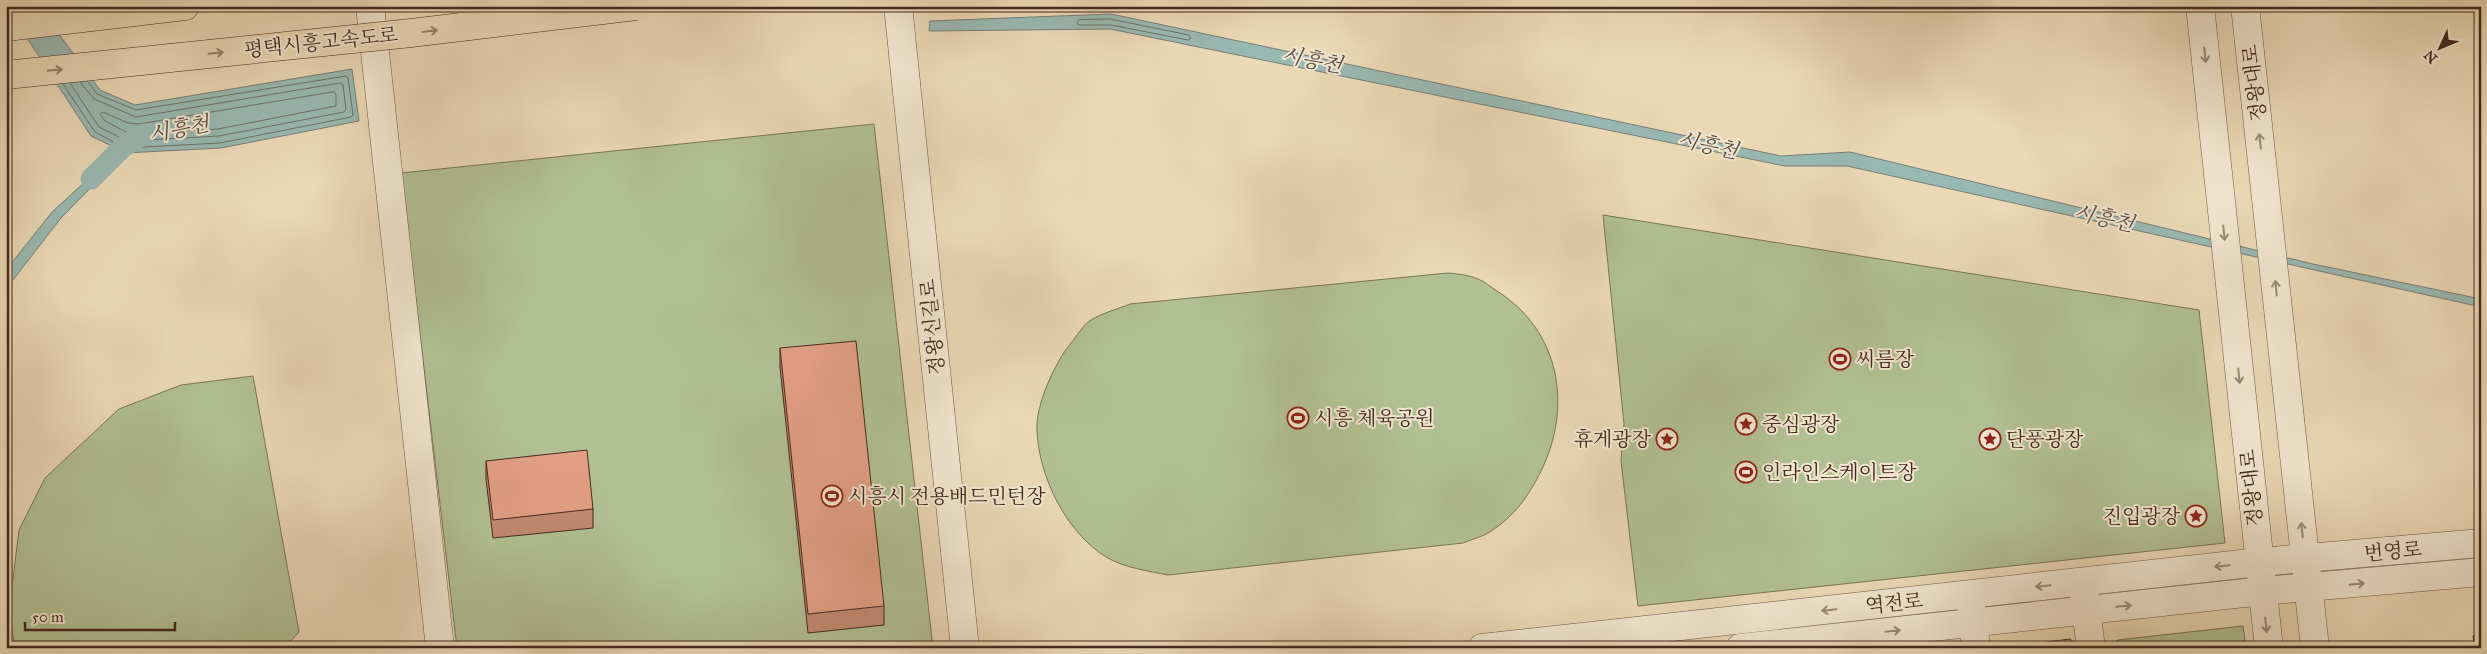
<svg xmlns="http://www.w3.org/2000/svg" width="2487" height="654" font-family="'IM FELL Great Primer','Noto Serif KR',serif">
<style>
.green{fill:#b1c093;stroke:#7a7458}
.water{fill:#99b9b3;stroke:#777f77}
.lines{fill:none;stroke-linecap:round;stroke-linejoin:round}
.shore{stroke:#6e7168;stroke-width:1}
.canal{stroke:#99b9b3;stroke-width:21}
.minor-casing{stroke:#6e5544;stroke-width:29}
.highway-casing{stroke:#44291e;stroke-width:29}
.minor{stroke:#f2e6d0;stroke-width:28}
.highway{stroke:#ebd9b6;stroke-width:28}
.highway-bridge-casing{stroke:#44291e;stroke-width:29;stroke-linecap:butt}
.highway-bridge{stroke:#ebd9b6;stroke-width:28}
.wall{fill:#c28972;stroke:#44291e}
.building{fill:#e29f85;stroke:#44291e}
.oneway{stroke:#98816a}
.oneway2{stroke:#9b8877}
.labels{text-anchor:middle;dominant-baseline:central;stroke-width:4;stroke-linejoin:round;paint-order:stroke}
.street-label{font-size:20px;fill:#44291e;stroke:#f2e6d0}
.poi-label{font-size:20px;fill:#44291e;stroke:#f2e6d0;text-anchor:start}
.water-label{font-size:21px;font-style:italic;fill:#594d43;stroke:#f2e6d0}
</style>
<rect width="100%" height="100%" fill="#ebd9b6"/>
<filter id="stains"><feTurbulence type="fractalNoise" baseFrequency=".004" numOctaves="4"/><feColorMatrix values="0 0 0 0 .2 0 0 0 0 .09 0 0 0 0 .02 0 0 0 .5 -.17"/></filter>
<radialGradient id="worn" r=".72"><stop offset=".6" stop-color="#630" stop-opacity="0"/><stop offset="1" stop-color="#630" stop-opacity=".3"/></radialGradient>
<!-- green -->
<g class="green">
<polygon points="874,124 933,648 457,648 401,173"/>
<polygon points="1603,215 2199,310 2225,543 1638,606 1621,461 1624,424"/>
<path d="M1448 273C1458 274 1469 275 1478 279 1485 282 1491 287 1497 291 1560 331 1573 406 1541 471 1530 494 1514 517 1491 531 1483 537 1472 539 1463 543L1168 575C1148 571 1125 568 1106 557 1066 532 1039 477 1037 431 1035 406 1055 362 1071 343 1077 336 1083 325 1091 320 1102 313 1118 309 1130 304Z"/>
<polygon points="253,376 299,632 284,648 15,648 9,611 19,530 45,478 119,409 181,385"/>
<polygon points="2243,626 2246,648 2117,648 2117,640"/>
</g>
<!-- water -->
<g class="water">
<polygon points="6,6 38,6 100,90 135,105 352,69 359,121 221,148 125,153 61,218 6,289 6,270 52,212 120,150 91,136"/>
<polygon points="1111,14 1781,156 1850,152 2313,264 2481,299 2481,307 1847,166 1785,166 1110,29 929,31 930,21"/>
</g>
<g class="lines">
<!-- shore -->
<g class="shore">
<polygon points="1110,19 1189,35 1191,38 1188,40 1111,25 1079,25 1077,23 1079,20"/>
<polyline points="70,83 99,127 127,141 219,136 344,112 346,110 343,85 340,83 136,117 94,99 80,82"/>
<polyline points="63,84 95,132 125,148 220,143 351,117 353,115 348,78 346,76 136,110 97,94 88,82"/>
<polygon points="334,92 336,94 336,106 218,129 130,134 105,121 100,114 103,112 128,123 138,124"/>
</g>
<!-- canal -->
<polyline class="canal" points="91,179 123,147 144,134"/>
<!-- minor casing -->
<g class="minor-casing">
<g id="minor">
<polyline points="370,6 440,648"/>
<polyline points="898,6 965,648"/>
<polyline points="2200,6 2269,648"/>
<polyline points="2245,6 2315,648"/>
<polyline points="2084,593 2091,648"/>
<polyline points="1971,606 1976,648"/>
<polyline points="1482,648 2260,562 2481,543"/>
<polyline points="1740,648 2263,591 2481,572"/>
</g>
</g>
<!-- highway casing -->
<g class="highway-casing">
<polyline id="highway" points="6,27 185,6"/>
</g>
<!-- minor -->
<use href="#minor" class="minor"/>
<!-- highway -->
<use href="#highway" class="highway"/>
<!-- highway-bridge casing -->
<g class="highway-bridge-casing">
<polyline id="highway-bridge" points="6,75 411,33 636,6"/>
</g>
<!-- highway-bridge -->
<use href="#highway-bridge" class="highway-bridge"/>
</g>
<!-- wall -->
<g class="wall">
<polygon points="780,348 884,606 884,625 808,633 780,367"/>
<polygon points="486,461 593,509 593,528 493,538 486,479"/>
</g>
<!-- building -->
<g class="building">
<polygon points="856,341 884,606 808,614 780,348"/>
<polygon points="587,450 593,509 493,520 486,461"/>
<polygon points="2481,635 2481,648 2475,648 2473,636"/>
<polygon points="2070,639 2075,643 2076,648 2001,648"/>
<polygon points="1961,644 1965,648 1934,648"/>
</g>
<!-- one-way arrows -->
<defs><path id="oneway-shaft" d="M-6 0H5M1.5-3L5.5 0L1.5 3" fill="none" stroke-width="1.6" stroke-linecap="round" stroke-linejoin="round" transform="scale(1.25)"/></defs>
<g class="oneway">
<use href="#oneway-shaft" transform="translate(430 31) rotate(-7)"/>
<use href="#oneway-shaft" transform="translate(216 53) rotate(-6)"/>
<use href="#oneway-shaft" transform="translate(55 70) rotate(-6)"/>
</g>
<g class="oneway2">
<use href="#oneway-shaft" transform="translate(2205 55) rotate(84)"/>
<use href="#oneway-shaft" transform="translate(2260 141) rotate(-97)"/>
<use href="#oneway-shaft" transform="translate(2224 233) rotate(84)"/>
<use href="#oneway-shaft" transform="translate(2276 288) rotate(-96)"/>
<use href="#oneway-shaft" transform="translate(2239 376) rotate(84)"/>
<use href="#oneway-shaft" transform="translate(2302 530) rotate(-96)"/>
<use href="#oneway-shaft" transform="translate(2222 566) rotate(174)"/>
<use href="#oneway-shaft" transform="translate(2357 584) rotate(-6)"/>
<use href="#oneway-shaft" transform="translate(2043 586) rotate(174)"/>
<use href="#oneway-shaft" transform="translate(2124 606) rotate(-6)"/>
<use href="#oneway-shaft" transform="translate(1829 610) rotate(174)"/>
<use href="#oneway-shaft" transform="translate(2266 625) rotate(84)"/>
<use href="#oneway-shaft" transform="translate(1893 631) rotate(-6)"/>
</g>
<!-- icons -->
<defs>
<g id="stadium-ring" transform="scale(1.125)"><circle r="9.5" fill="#f2e6d0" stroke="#8f2418" stroke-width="1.5"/><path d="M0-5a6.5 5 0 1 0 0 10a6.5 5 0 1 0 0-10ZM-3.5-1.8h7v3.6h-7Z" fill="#8f2418"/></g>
<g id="sight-ring" transform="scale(1.125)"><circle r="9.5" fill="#f2e6d0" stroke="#8f2418" stroke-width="1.5"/><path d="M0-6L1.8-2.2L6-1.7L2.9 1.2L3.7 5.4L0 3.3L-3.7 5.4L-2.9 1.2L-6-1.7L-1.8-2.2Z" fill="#8f2418"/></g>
</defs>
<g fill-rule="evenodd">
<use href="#stadium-ring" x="1840" y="359"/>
<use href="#stadium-ring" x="1298" y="418"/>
<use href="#sight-ring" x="1746" y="424"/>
<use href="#sight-ring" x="1667" y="439"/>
<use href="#sight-ring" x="1990" y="439"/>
<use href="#stadium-ring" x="1746" y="472"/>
<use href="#stadium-ring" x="832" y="496"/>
<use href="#sight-ring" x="2196" y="516"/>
</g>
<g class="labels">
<!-- street labels -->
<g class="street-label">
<text transform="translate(321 42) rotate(-6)">평택시흥고속도로</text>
<text transform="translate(2254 83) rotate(-97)">정왕대로</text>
<text transform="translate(932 327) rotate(-96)">정왕신길로</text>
<text transform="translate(2251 488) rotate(-96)">정왕대로</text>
<text transform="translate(2393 551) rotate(-5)">번영로</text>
<text transform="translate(1894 603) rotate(-6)">역전로</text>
</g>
<!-- poi labels -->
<g class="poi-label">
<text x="1856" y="359">씨름장</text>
<text x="1314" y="418">시흥 체육공원</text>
<text x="1762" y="424">중심광장</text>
<text x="1651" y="439" text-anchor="end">휴게광장</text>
<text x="2006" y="439">단풍광장</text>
<text x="1762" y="472">인라인스케이트장</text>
<text x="848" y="496">시흥시 전용배드민턴장</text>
<text x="2180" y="516" text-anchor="end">진입광장</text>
</g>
<!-- water labels -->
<g class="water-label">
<text transform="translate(1312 60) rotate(11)">시흥천</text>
<text transform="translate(179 129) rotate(-11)">시흥천</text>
<text transform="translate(1708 145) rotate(13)">시흥천</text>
<text transform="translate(2104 218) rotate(13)">시흥천</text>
</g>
</g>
<!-- margin -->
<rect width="2487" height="654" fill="none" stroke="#ebd9b6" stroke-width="25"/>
<rect x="8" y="8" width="2472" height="639" fill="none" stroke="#44291e" stroke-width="2.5"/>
<rect x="12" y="12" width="2462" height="629" fill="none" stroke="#44291e"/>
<!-- north arrow -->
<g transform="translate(2440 48) rotate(226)" stroke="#f2e6d0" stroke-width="4" paint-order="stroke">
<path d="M0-4L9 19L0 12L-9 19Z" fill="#44291e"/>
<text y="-8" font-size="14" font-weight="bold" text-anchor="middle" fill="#44291e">N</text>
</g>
<!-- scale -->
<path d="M25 622v8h150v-8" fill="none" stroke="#44291e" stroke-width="2.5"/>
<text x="32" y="622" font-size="15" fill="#44291e" stroke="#f2e6d0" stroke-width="4" paint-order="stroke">50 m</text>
<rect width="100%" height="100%" filter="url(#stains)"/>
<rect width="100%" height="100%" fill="url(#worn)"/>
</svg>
